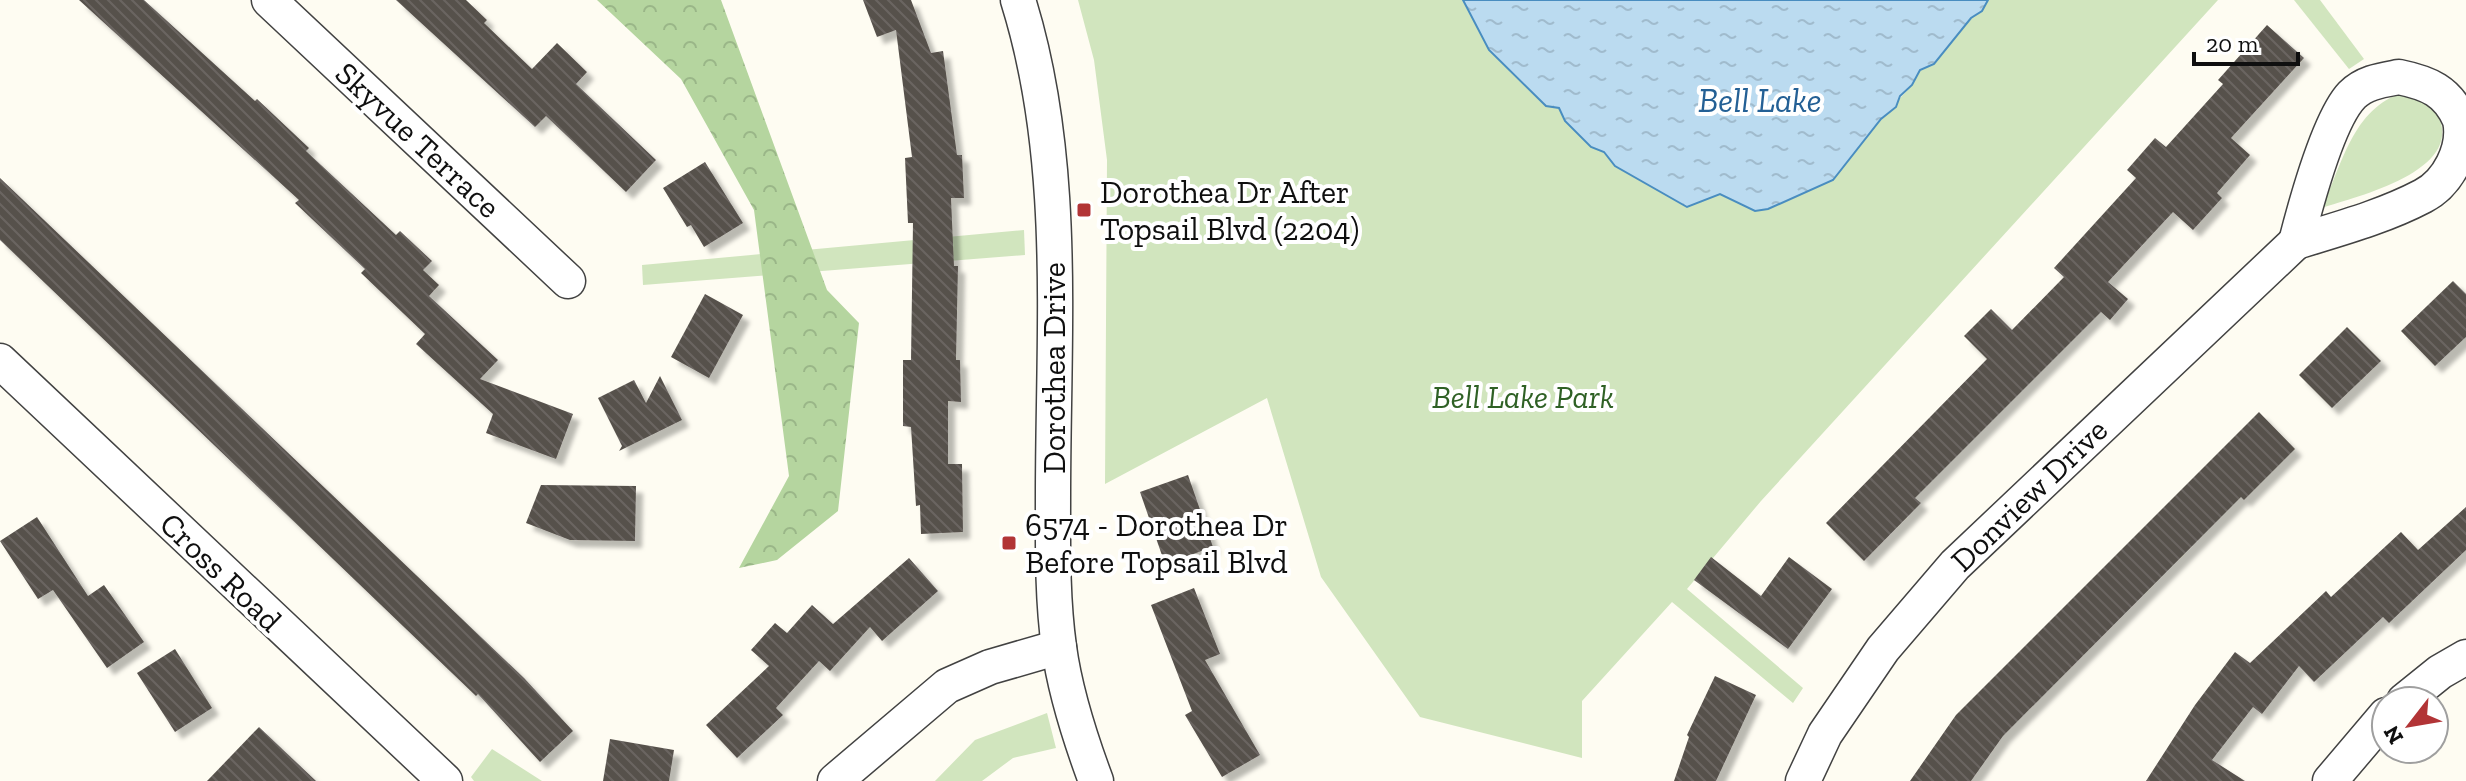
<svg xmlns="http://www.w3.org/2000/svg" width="2466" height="781" font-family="'Zilla Slab',serif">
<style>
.grass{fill:#d1e5be}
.forest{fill:url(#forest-crowns)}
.water{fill:url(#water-ripples);stroke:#498dc0;stroke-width:2}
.building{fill:url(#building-back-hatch);filter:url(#shadow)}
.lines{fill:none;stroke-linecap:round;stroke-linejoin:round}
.minor-casing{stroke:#424242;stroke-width:37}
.minor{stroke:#fff;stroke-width:34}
.poi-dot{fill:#b23436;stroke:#fff;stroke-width:3}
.labels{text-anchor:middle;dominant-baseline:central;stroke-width:8;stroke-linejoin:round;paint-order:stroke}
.street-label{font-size:32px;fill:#0f0f0f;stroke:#fff}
.poi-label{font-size:32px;fill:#0f0f0f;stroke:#fff;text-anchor:start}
.park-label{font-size:32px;font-style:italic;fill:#2f6125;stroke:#fff}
.water-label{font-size:34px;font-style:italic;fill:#246095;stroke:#fff}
</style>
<defs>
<pattern id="forest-crowns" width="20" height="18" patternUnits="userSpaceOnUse" patternTransform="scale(2)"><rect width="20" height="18" fill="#b5d59f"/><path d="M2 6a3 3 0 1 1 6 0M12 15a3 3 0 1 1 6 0" fill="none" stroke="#9ab688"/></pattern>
<pattern id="water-ripples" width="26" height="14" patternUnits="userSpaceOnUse" patternTransform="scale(2)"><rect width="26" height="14" fill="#bbdbf0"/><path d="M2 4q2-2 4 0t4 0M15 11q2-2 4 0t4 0" fill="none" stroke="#a0bbcd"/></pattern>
<pattern id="building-back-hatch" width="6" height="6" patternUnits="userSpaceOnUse" patternTransform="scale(2)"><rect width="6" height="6" fill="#57514c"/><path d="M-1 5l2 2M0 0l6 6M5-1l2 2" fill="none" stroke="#6a6561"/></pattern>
<filter id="shadow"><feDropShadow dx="7" dy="7" stdDeviation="2" flood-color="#0004"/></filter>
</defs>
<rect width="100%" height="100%" fill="#fefcf2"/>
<!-- grass -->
<g class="grass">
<polygon points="1078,0 1478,0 1556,106 1687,207 1720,194 1755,211 1769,209 1833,180 1881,119 1912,85 1920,70 1934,64 1971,18 1982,11 1988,0 2218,0 1761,501 1687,589 1803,688 1793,703 1672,602 1582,701 1582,758 1420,717 1321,577 1267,398 1105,484 1107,160 1094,60"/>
<polygon points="2294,0 2320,0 2364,59 2349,69"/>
<path d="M2410 91C2419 98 2434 106 2438 115 2465 171 2358 196 2322 208 2343 162 2354 103 2410 91Z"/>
<polygon points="1024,230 1025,255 643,285 642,265"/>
<polygon points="1047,713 1056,748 1013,758 982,781 935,781 975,740"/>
<polygon points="492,749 542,781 474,781 471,777"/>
</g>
<!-- forest -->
<polygon class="forest" points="597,0 721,0 827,290 859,323 838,511 777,560 739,568 789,476 754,210 681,79"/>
<!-- water -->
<polygon class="water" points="1463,0 1988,0 1982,11 1971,18 1934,64 1920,70 1912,85 1900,96 1896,107 1881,119 1833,180 1768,209 1755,211 1720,194 1687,207 1615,166 1604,152 1591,147 1565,121 1559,108 1546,106 1489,50"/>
<!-- building -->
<g class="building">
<polygon points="79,0 144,0 255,101 257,99 309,148 306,151 396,235 400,231 432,261 423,270 439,285 429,296 498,360 480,379 573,414 556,459 486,433 493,414 416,344 425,334 361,273 365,269 295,203 299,200"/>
<polygon points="396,0 466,0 487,20 484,23 532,69 557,43 587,72 576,84 656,160 626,192 546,116 535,127"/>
<polygon points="863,0 911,0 931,53 943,51 957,155 962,155 964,198 951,198 954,266 958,266 956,360 960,360 961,402 948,401 948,464 962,464 963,532 921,534 920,505 916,506 911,427 903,426 903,360 911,360 913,223 908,223 905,158 912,157 896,30 877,37"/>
<polygon points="2267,25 2304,58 2231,138 2250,155 2217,193 2222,198 2193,230 2173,212 2108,282 2128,299 2110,320 2101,312 1915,498 1921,503 1864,561 1826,523 1987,359 1964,336 1991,309 2012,330 2064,277 2054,268 2136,178 2127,170 2155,138 2166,147 2223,84 2218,80"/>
<polygon points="705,162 743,223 704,247 691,225 687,227 663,188"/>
<polygon points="0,178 524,678 573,731 540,762 478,694 476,696 0,240"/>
<polygon points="2453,281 2466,294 2466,337 2435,366 2401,331"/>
<polygon points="705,294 743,315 709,378 671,357"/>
<polygon points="2347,327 2381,361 2332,408 2299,375"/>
<polygon points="660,376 682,420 619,451 622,446 598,398 634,380 646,403"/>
<polygon points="2259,412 2295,449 2244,500 2241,497 2003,736 1971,781 1910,781 1956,715"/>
<polygon points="1188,475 1213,547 1165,564 1140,492"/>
<polygon points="541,485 636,486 635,541 570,540 526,523"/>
<polygon points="2466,507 2466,550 2389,623 2383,617 2314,682 2299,666 2262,714 2253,707 2212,760 2245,781 2146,781 2195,705 2235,652 2250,663 2326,591 2331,597 2401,532 2418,550"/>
<polygon points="37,517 88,596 104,585 144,642 107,668 53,590 38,599 0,541"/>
<polygon points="1711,557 1761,596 1789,557 1832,589 1788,649 1694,580"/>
<polygon points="909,558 938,591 882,641 870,627 830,671 819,661 776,708 783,715 737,758 706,725 769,666 751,650 775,623 787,633 812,605 833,624"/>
<polygon points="1194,588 1220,654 1205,660 1260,755 1222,777 1185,715 1192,711 1151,605"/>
<polygon points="175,649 212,708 175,732 137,673"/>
<polygon points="1715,676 1756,695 1716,781 1674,781 1689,737 1687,735"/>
<polygon points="259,727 316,781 207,781"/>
<polygon points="610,739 674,750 669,781 603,781"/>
</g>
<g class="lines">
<!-- minor casing -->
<g class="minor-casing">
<g id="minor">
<polyline points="269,0 568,281"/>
<path d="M1018 0C1068 159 1053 330 1053 495 1053 545 1052 597 1059 647 1065 692 1080 738 1096 781"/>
<path d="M2399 77C2428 83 2448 91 2460 120 2466 149 2448 183 2423 196 2383 217 2338 229 2296 242 2305 207 2328 120 2352 95 2365 82 2383 80 2399 77Z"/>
<polyline points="0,361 445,781"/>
<polyline points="2404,701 2440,672 2466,657"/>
<polyline points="835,781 947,686 990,667 1059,647"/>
<polyline points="1803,781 1825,734 1883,649 1955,565 2296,242"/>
<polyline points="2330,781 2386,715"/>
</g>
</g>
<!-- minor -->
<use href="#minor" class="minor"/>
</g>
<!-- markers -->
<g class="poi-dot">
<rect x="1076" y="202" width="16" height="16" rx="4"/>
<rect x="1001" y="535" width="16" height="16" rx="4"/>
</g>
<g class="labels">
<!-- street labels -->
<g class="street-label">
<text transform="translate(418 140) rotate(43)">Skyvue Terrace</text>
<text transform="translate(1054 368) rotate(-90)">Dorothea Drive</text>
<text transform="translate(2029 495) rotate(-44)">Donview Drive</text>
<text transform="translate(221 572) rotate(44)">Cross Road</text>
</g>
<!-- poi labels -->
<g class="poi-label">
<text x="1100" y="192">Dorothea Dr After<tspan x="1100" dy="37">Topsail Blvd (2204)</tspan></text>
<text x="1025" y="525">6574 - Dorothea Dr<tspan x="1025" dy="37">Before Topsail Blvd</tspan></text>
</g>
<!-- park labels -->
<g class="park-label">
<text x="1523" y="397">Bell Lake Park</text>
</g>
<!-- water labels -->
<g class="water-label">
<text x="1760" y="100">Bell Lake</text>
</g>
</g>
<!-- north arrow -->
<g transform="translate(2410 725) rotate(239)"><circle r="38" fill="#ffffff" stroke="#9f9f9f" stroke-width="2"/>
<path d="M0-6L14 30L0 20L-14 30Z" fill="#b23436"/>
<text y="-12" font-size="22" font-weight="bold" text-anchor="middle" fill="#0f0f0f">N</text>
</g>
<!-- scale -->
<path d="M2194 52v12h104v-12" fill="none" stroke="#0f0f0f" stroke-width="4"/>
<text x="2206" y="52" font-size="24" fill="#0f0f0f" stroke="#ffffff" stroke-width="6" paint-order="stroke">20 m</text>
</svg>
